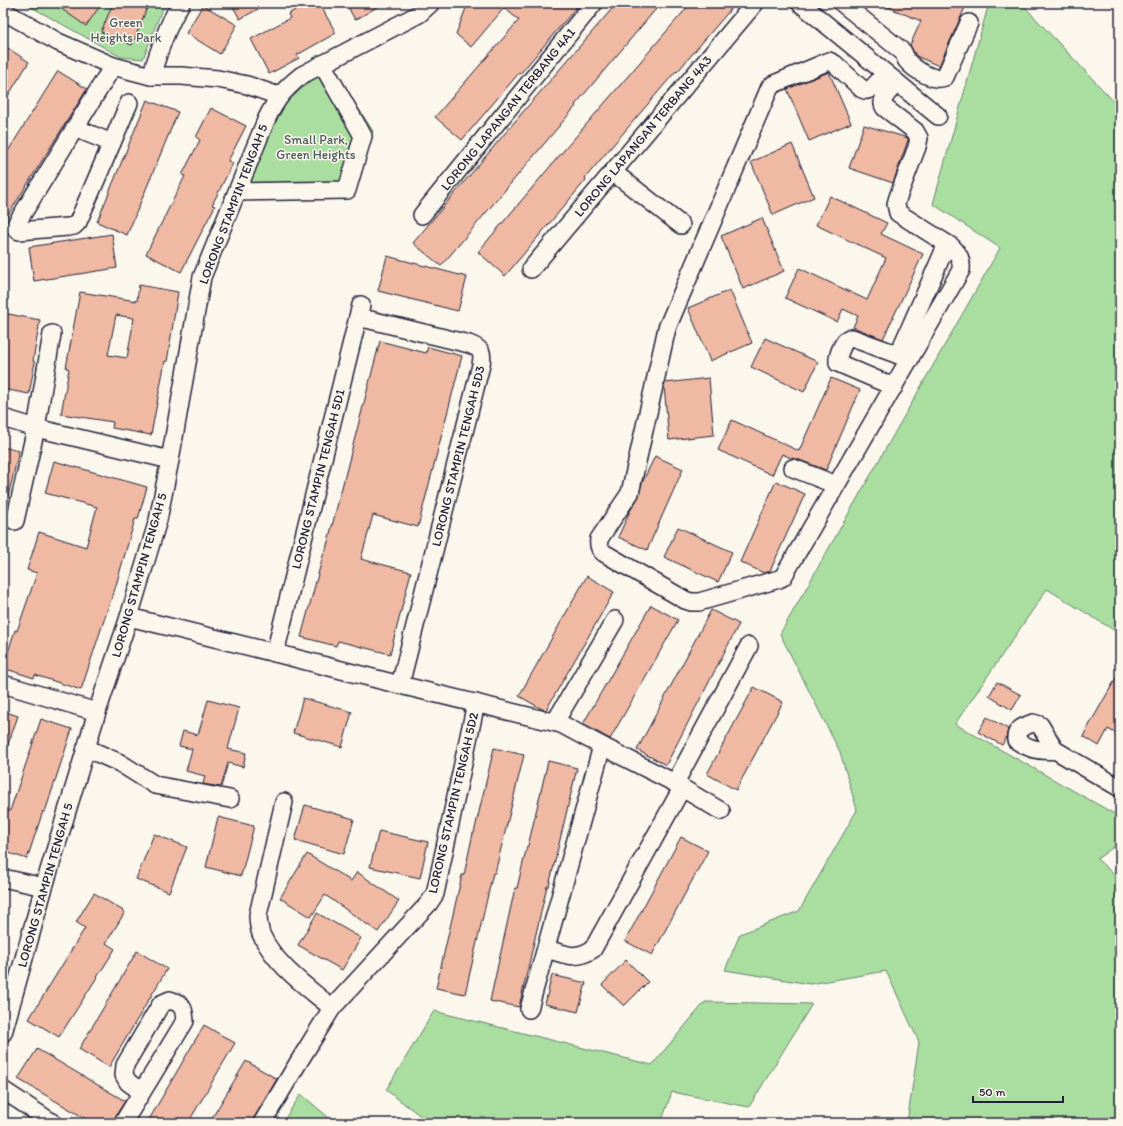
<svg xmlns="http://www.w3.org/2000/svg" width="1123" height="1126" font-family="Itim,sans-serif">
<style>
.green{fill:#aadea1;stroke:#66806e}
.building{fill:#efb9a3;stroke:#22223b;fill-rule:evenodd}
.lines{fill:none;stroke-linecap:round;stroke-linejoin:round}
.minor-casing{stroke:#22223b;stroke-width:20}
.minor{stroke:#fbf7ec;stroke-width:17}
.labels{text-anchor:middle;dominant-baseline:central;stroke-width:3;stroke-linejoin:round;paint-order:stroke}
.park-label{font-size:13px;fill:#4b5a5a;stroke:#fbf7ec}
.street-label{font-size:13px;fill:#22223b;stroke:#fbf7ec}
</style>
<rect width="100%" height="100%" fill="#fbf7ec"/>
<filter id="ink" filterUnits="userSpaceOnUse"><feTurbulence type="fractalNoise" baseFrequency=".025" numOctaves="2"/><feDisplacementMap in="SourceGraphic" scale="8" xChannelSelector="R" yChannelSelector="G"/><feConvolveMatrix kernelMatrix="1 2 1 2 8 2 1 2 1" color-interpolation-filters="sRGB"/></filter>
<g filter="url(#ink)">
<!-- green -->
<g class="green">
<polygon points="24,3 168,3 161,12 143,59 121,57"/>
<polygon points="989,3 1021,3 1120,108 1120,634 1047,589 955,724 1120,817 1120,842 1097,859 1120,880 1120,1123 907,1123 919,1042 886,971 810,984 725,970 740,934 799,911 857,810 840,752 780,634 1000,248 933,204"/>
<polygon points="333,69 373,131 350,198 246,197 253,174 280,109 312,79"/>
<polygon points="705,1002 812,1004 749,1107 672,1092 661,1123 430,1123 386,1090 434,1011 652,1065"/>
<polygon points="301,1094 335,1123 282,1123"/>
</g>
<!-- building -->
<g class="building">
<polygon points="53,3 102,3 86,26"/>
<polygon points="113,3 135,3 147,8 132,45 101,32"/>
<polygon points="231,3 269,3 240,19"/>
<polygon points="308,3 319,3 336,33 297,55 299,58 269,74 251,39 290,18 288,14"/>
<polygon points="346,3 384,3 355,20"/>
<polygon points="468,3 580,3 520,74 519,73 462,140 435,117 519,20 504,8 471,47 456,34"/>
<polygon points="617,3 661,3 575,105 576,106 441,266 413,243 522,113"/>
<polygon points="691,3 736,3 677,72 676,71 585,178 586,180 505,276 478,252 559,156"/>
<polygon points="878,3 967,3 939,66 916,56 910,45 921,21"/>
<polygon points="203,5 237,25 220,54 186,33"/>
<polygon points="3,45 29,62 3,104"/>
<polygon points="58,71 87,89 3,223 3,159"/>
<polygon points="829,72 851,123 809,141 787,89"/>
<polygon points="147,100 178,112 127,235 97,222"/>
<polygon points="211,108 246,126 228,161 233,163 212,205 215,206 181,272 146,254 185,176 182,175 200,140 196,137"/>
<polygon points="864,125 908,138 908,140 893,183 849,168"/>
<polygon points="792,144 814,197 773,215 751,162"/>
<polygon points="830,196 887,223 881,234 923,254 883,339 853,327 858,316 843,309 837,322 785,298 799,268 867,300 886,258 816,225"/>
<polygon points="762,218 784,271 743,289 721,236"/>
<polygon points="112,234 117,268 34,281 29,247"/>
<polygon points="387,256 467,277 458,311 378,291"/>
<path d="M139 285 178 292 167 362 165 361 151 435 112 428 113 422 61 414 69 369 66 368 80 292 137 301ZM116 315 134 318 127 358 108 355Z"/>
<polygon points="730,290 752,343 710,361 688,308"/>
<polygon points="3,313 40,320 33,361 35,362 29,394 3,389"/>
<polygon points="765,338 818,362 804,392 751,367"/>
<polygon points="380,341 426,353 428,347 462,356 418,527 373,515 361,559 411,572 390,654 338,641 336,646 301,637 324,552 325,553"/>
<polygon points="709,378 714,435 669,440 664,386 665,383"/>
<polygon points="831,378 860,390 826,470 797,459 791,458 782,454 772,475 718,450 732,420 799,451"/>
<polygon points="3,447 19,451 7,501 3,500"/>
<polygon points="655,456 683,469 647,550 618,537 630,511 638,498 642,483"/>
<polygon points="54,461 147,487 138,519 135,519 112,599 111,599 81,690 35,675 34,678 3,668 15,630 17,631 37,573 27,570 39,532 86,547 97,507 45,493"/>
<polygon points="776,481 805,494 770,571 764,573 740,562"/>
<polygon points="678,527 732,552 718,582 664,557"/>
<polygon points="587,576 614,592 546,710 542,709 519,696"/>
<polygon points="651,605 678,620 610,739 583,724"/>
<polygon points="711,610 739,624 666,765 637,750"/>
<polygon points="1120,671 1120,736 1108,729 1099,746 1083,736"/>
<polygon points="997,682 1021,695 1012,710 989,696"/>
<polygon points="754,687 783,702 736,790 707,774"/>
<polygon points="303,698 352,712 342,747 293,733"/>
<polygon points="208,700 239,708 228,749 246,753 243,767 228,763 221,787 203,784 205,776 186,771 192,749 179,746 183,731 198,735"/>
<polygon points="3,711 18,716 5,753 3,753"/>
<polygon points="987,717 1008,729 1006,738 1002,745 978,732"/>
<polygon points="41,719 72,729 45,812 43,811 27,859 3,851 3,826 8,811 10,811"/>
<polygon points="494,748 524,755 495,873 493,873 465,994 436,988 462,875 464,875 473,833 474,833"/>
<polygon points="548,761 577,768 549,886 547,886 519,1007 490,1001 515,888 517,888 527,846 528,846"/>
<polygon points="305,805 354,819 344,854 295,840"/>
<polygon points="218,817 254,826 241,876 206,867"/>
<polygon points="379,831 428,842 420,878 370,867"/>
<polygon points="154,834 187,847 169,892 136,879"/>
<polygon points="681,837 708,851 652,955 625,941"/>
<polygon points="307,854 351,881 357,872 399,901 378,932 325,895 311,917 280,898"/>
<polygon points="94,893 125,912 106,943 115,949 59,1037 29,1019 85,928 76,922"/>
<polygon points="317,913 361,938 342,970 298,945"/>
<polygon points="137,951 167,969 109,1067 79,1049"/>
<polygon points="626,960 648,982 624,1006 602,985"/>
<polygon points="552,975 586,983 578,1012 545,1004"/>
<polygon points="204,1025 235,1043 188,1123 147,1123"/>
<polygon points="37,1049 125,1101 111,1123 93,1123 18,1079"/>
<polygon points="246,1061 277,1079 251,1123 209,1123"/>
</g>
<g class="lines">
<!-- minor casing -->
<g class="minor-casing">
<g id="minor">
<polyline points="800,3 938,116"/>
<path d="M842 3 903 52C905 55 905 59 907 61 915 70 934 82 945 77L969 23"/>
<polyline points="3,11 58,42 113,66 151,76 181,76 218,79 247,85 279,96"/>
<polyline points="113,66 15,226 16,229 19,231 68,227 74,226 78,222 129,103"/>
<path d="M885 73C879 80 871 94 862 89L835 64 829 61 774 84 770 87 667 328 630 493 599 539C598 545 599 549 604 553L685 600 691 602H699L779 579 783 577 961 270C962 260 959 254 952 247L898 213 896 204 898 197 917 147 919 138 915 131 885 108C878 99 891 90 897 83"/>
<path d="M151 76C159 51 167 26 181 3"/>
<polyline points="75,128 112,143"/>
<polyline points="613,172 681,225"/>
<polyline points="237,192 347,190 363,136 322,64"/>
<polyline points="422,215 594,3"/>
<polyline points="531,269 755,3"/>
<path d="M358 317 469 344C482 349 483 352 481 365L400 685"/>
<polyline points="898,355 947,244"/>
<path d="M894 387 838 363C837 356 843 341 849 338H852L910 359"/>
<polyline points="3,418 36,428 170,460"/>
<polyline points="793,468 836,485"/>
<polyline points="15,521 36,428 52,334"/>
<polyline points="129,617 275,653 400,685 561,724 602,746 675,783 682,788 721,811"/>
<polyline points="275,653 361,305"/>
<polyline points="3,684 97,712"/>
<polyline points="555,722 615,620"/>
<polyline points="86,748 120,763 155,785 230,799"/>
<path d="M1055 750C1041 752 1028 749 1016 740 1015 729 1024 726 1033 723L1040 725 1055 750 1120 788"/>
<polyline points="675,783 749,646"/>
<path d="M284 802 258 915C258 921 259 928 261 934 275 965 306 986 332 1008"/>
<polyline points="3,878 44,887"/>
<path d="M546 949C566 954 574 961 593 949L682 788"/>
<polyline points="529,1009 602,746"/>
<path d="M3 1033 44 887 97 712 129 617 158 520 170 460 202 277 267 118C277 98 284 89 302 75L419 14 431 3"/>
<polyline points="3,1090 53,1123"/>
<path d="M123 1123 185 1021C184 1008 183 1004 170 1000L161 1004 125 1065 124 1075 128 1082 142 1092"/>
<polyline points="262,1123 298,1063 332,1008 429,903 435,894 476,703"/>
</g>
</g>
<!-- minor -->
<use href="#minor" class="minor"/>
</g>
</g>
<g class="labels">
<!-- park labels -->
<g class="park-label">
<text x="126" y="22">Green<tspan x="126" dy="15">Heights Park</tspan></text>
<text x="316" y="139">Small Park,<tspan x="316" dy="15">Green Heights</tspan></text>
</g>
<!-- street labels -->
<g class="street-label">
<text transform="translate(508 109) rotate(-51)">LORONG LAPANGAN TERBANG 4A1</text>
<text transform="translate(643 136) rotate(-50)">LORONG LAPANGAN TERBANG 4A3</text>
<text transform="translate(233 204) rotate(-69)">LORONG STAMPIN TENGAH 5</text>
<text transform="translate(458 456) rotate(-76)">LORONG STAMPIN TENGAH 5D3</text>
<text transform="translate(318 479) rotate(-76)">LORONG STAMPIN TENGAH 5D1</text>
<text transform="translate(139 575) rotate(-74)">LORONG STAMPIN TENGAH 5</text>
<text transform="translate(453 803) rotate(-77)">LORONG STAMPIN TENGAH 5D2</text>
<text transform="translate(45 885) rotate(-74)">LORONG STAMPIN TENGAH 5</text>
</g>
</g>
<!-- margin -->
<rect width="1123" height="1126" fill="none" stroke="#fbf7ec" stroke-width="16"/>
<rect x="8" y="8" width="1107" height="1110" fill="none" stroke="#22223b" stroke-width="1.5" filter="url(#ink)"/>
<!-- scale -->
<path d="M973 1096v6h90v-6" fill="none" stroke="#22223b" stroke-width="2"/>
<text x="979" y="1096" font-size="12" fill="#22223b" stroke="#fbf7ec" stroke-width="3" paint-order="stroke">50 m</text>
</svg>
